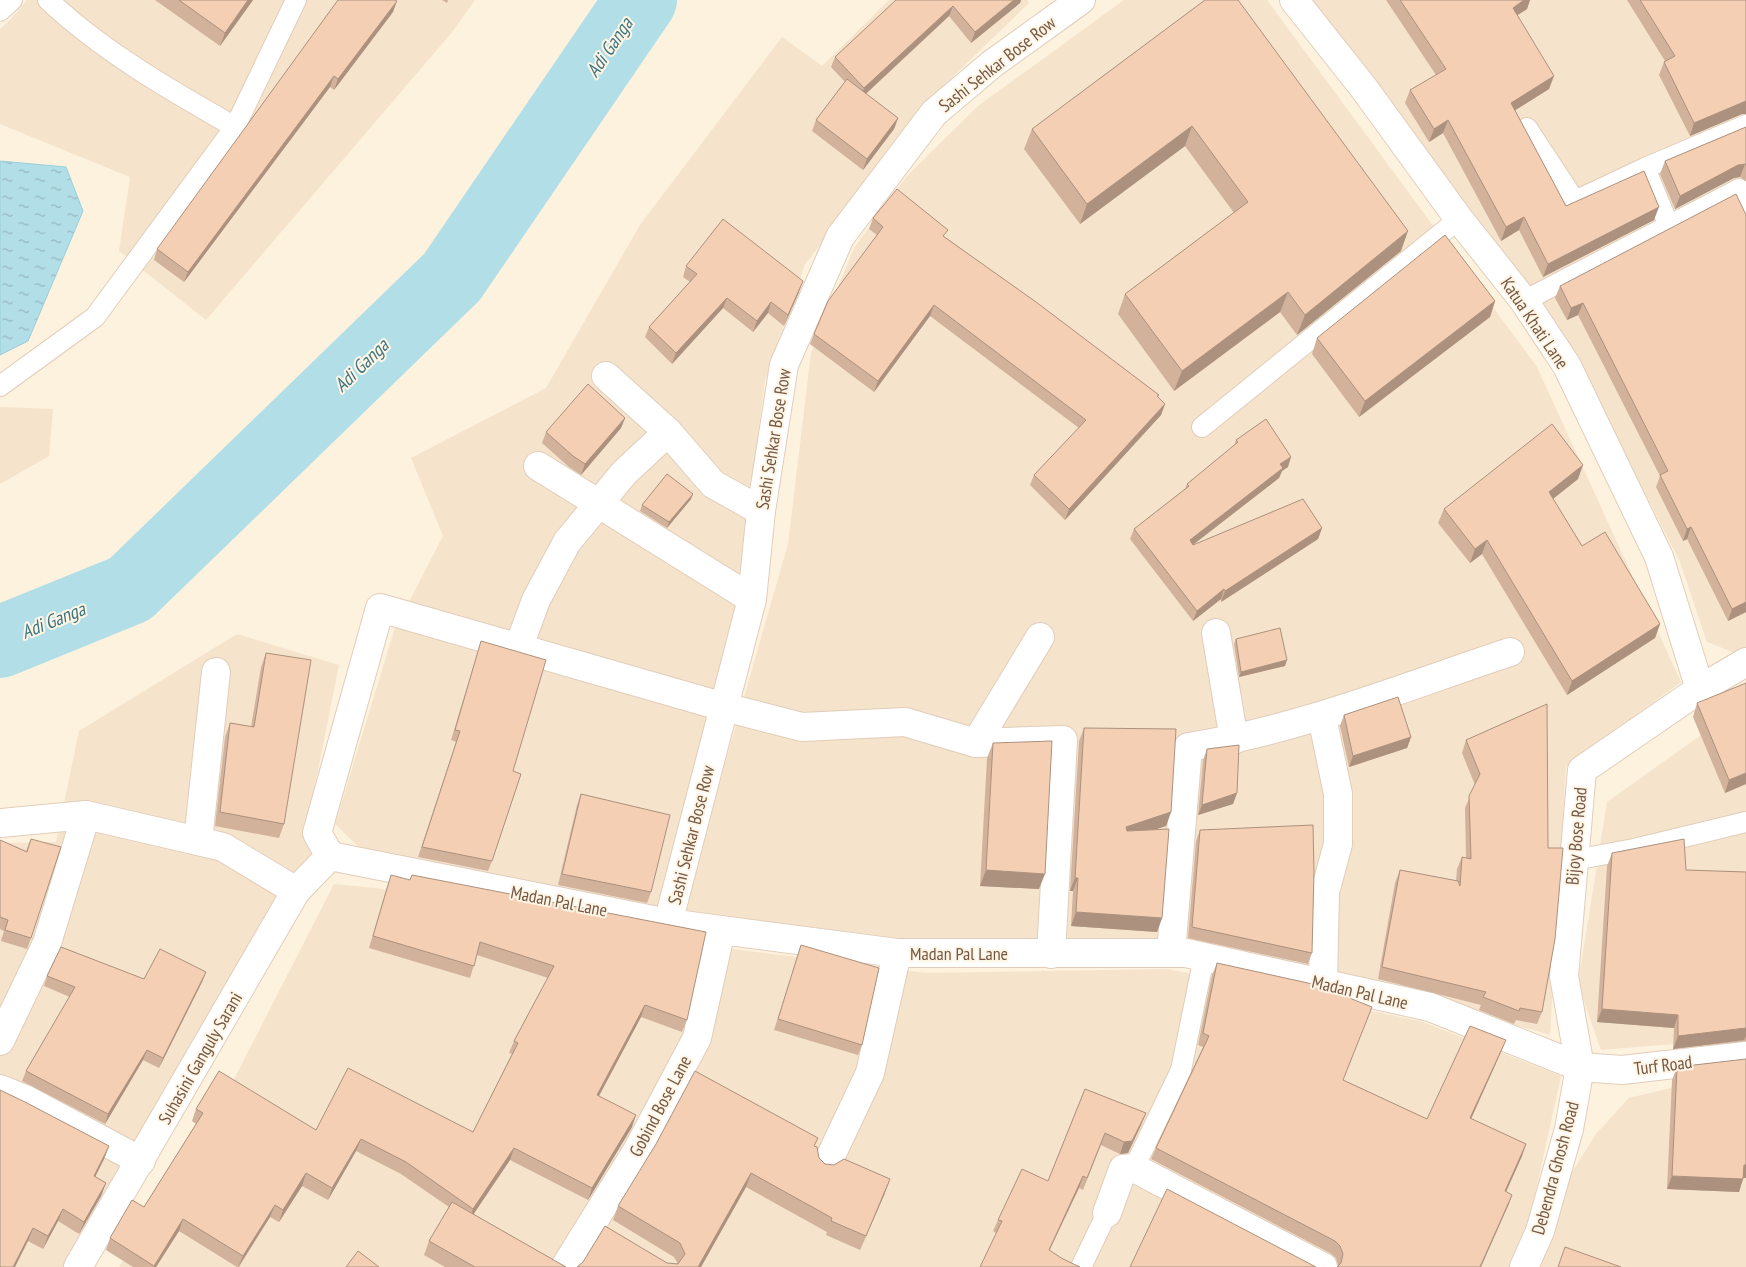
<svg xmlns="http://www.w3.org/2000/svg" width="1746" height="1267" font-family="'PT Sans Narrow',sans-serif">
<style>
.residential{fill:#f5e3cc}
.water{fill:url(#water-ripples);stroke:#98ced9}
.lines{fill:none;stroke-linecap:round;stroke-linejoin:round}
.river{stroke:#b2dee7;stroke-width:72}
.service-casing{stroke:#e1cdba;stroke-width:22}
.minor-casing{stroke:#e1cdba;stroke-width:30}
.tertiary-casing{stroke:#e1cdba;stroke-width:30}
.service{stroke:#fff;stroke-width:20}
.minor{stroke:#fff;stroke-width:28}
.tertiary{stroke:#fff;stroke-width:28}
.wall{fill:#d2b29b}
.shaded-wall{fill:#ab917e}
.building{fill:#f4cfb4;stroke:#ab917e}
.labels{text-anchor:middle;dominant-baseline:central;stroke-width:4;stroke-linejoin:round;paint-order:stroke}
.street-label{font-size:18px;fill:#745745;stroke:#fff5e5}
.water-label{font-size:19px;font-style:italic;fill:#3b7582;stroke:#fff5e5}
</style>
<defs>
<pattern id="water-ripples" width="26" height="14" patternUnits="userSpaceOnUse" patternTransform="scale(1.25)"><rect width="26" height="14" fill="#b2dee7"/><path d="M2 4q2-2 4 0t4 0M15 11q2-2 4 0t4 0" fill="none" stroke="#95b7bd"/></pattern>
</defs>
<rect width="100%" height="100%" fill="#fdf2de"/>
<!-- residential -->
<g class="residential">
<polygon points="27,0 475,0 453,31 206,320 119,251 130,177 0,124 0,29 10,20"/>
<polygon points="889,0 1027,0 1029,3 939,90 883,167 805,264 765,380 735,614 660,909 359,847 335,824 394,631 443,536 411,458 546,388 640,225 782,37 822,66"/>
<polygon points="1124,0 1267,0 1537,367 1681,682 1566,767 1550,1035 1419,997 1161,940 895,943 681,916 788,544 811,353 854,248 906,177 978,106"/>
<polygon points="1300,0 1746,0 1746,652 1740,655 1707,642 1680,562 1580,365"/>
<polygon points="0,407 53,409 49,456 0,484"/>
<polygon points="237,634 339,665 308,820 314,861 272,903 150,1130 68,1267 0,1267 0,843 56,842 79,731"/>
<polygon points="1746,703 1746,1038 1601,1050 1578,984 1607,802"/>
<polygon points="334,884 375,888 676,942 926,973 1168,969 1420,1021 1561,1076 1526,1236 1509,1267 119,1267 229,1089"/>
<polygon points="1746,1078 1746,1267 1531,1267 1571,1174 1596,1134 1629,1098 1709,1079"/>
</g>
<!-- water -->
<polygon class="water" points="0,161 66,167 83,211 28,341 0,355"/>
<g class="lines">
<!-- river -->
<polyline class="river" points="0,642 130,589 452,277 641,0"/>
<!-- service casing -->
<g class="service-casing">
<g id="service">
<path d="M48 0C102 51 170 90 235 127"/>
<polyline points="0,11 12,0"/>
<polyline points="1527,128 1575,201 1645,168 1746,125"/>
<polyline points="1645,168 1669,226"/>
<polyline points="1524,301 1739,189 1746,207"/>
<polyline points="0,386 95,317 235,127 296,0"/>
<polyline points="1202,427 1459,219"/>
<polyline points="1574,860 1634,849 1746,822"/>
<polyline points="1134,1168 1181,1070 1204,957"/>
<polyline points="1081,1267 1107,1213"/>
</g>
</g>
<!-- minor casing -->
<g class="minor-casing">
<g id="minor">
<polyline points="1294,0 1363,87 1459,219 1524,301 1567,366 1659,557 1700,689"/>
<polyline points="606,376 668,432 713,484 761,511"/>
<polyline points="538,466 752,599"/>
<polyline points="1216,633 1234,740"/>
<polyline points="1040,637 976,743 1063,740 1051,954"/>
<polyline points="518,649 536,600 567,542 624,473 668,432"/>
<polyline points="1322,717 1338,794 1338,844 1325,892 1323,983"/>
<polyline points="0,823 86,815 198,841 223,847 296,891"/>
<polyline points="198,841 216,672"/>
<polyline points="330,856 317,833 380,608 724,707 802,727 905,722 976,743"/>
<polyline points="668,923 752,599 761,511 784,365 840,237 934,113 992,64 1081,0"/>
<path d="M1171 953 1188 747C1299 730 1404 687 1510 652"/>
<polyline points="0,1041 47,943 86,815"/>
<polyline points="0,1089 27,1100 141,1161"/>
<polyline points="827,1164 870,1073 897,953"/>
<polyline points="1107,1213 1123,1169 1134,1168 1323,1267"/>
<polyline points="565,1267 637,1151 697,1038 721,930"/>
<polyline points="1524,1267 1540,1231 1569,1129 1580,1067 1564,976 1582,770 1700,689 1746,662"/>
</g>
</g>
<!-- tertiary casing -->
<g class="tertiary-casing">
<polyline id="tertiary" points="78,1267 296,891 330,856 668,923 897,953 1186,953 1430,1007 1580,1067 1622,1070 1746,1056"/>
</g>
<!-- service -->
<use href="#service" class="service"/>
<!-- minor -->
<use href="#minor" class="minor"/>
<!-- tertiary -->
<use href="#tertiary" class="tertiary"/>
</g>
<!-- wall -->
<g class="wall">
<polygon points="155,0 253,0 220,46"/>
<polygon points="442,0 448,0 447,3"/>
<polygon points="896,0 1021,0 1020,3 971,43 949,16 866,94 898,118 894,129 863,170 812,131 816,120 845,82 831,67 835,57"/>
<polygon points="1205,0 1401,251 1297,335 1280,312 1174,391 1118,314 1125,294 1234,213 1185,146 1080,224 1024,149 1032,129"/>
<polygon points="1386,0 1530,0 1527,9 1517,15 1549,89 1515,110 1566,206 1654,220 1543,277 1519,230 1501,241 1443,133 1429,142 1405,103 1410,90 1436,75"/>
<polygon points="1627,0 1746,0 1746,114 1742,114 1690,136 1659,75 1664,62 1665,61"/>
<polygon points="393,12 334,90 330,87 184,282 154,260 157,249"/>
<polygon points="1746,127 1746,181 1740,177 1734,178 1675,209 1660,174 1665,161"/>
<polygon points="1746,215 1746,612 1728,621 1687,539 1683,541 1656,487 1660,476 1578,315 1567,320 1555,298 1560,286"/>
<polygon points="873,218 945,237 1159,395 1158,397 1165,404 1161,415 1065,520 1030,485 1034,475 1079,428 930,316 874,392 810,344 814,334 877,235 869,229"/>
<polygon points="686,266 799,292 784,326 768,313 753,332 723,308 672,364 645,337 649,327 690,282 683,277"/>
<polygon points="1495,301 1490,317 1359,417 1312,354 1317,338"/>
<polygon points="625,418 621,428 581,475 569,467 542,443 546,432"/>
<polygon points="1236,440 1288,467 1282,471 1279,478 1193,545 1322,528 1318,539 1221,602 1221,599 1193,621 1130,539 1134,529 1185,489 1187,484 1234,446"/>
<polygon points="1578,479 1553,499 1582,546 1660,624 1655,638 1567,695 1482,554 1470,563 1438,523 1444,509"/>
<polygon points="691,499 667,528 640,511 642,505"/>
<polygon points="1236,639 1285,666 1239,677 1234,644"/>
<polygon points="481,641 513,771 492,861 488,871 418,857 456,742 451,740"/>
<polygon points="266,653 284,824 279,838 215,826 225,737 230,723 251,727 261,667"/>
<polygon points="1697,703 1746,784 1725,793 1693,717"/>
<polygon points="1547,704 1542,1012 1537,1024 1516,1020 1514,1024 1479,1010 1481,1005 1378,979 1395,883 1400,870 1456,881 1457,869 1462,857 1466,858 1465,808 1475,785 1462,753 1466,740"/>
<polygon points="1344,715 1411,737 1407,748 1349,767 1340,726"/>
<polygon points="1084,728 1171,812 1166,826 1154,830 1162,918 1157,932 1071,926 1073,891 1070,891 1079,741"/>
<polygon points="993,743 1039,889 980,886 987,758"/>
<polygon points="1207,749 1237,793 1233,804 1198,815 1203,760"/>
<polygon points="581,794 651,892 647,903 558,885 577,805"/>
<polygon points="1200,830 1312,953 1308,964 1188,938 1196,841"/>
<polygon points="31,839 31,938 27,949 1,941 4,931 0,929 0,840 26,851"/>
<polygon points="1612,853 1686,870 1746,872 1746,1041 1673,1049 1674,1028 1597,1022 1607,866"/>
<polygon points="391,875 687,1020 682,1032 641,1017 599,1096 632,1127 588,1200 510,1160 473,1214 566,1267 445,1267 424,1255 429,1241 449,1207 401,1174 356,1151 328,1200 302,1186 279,1222 270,1217 239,1267 237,1267 179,1231 156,1267 133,1267 106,1250 110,1238 144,1207 196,1124 192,1121 196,1109 316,1130 473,1132 512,1054 509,1053 514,1041 548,978 477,955 470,978 369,948 387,887"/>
<polygon points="801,945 862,1045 858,1055 774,1030"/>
<polygon points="1217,963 1372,1007 1343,1080 1427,1119 1501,1052 1471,1119 1526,1144 1522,1156 1506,1192 1512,1195 1508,1206 1338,1265 1336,1258 1330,1253 1151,1159 1156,1148 1203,1047 1198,1045 1212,975"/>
<polygon points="206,972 202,982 159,1068 143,1060 105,1124 22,1081 26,1071 70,997 44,986 47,976 144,979"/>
<polygon points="1746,1059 1746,1178 1743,1178 1739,1192 1667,1189 1672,1080 1677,1067"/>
<polygon points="1085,1089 1146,1113 1141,1125 1128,1153 1120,1154 1101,1145 1083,1190 1079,1188 996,1233 993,1231 998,1220 1048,1181"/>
<polygon points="0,1090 109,1146 104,1159 95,1177 106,1183 101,1196 79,1234 58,1221 43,1249 28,1241"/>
<polygon points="815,1146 819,1158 825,1164 885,1193 860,1250 826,1235 827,1232 746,1187 701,1267 667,1263 678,1264 674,1257 613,1220 618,1206"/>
</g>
<!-- shaded-wall -->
<g class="shaded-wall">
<polygon points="248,0 253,0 220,46 225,33"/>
<polygon points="1014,0 1021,0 1020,3 971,43 975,32"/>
<polygon points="1524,0 1530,0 1527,9 1508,21 1513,8"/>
<polygon points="397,1 393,12 334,90 338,79"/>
<polygon points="953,6 949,16 860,99 864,88"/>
<polygon points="334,76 330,87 184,282 188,272"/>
<polygon points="1554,76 1549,89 1506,116 1511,103"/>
<polygon points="1746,101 1746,114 1742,114 1690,136 1694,123"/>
<polygon points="898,118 894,129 863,170 867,159"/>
<polygon points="1448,120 1443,133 1429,142 1434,129"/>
<polygon points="1192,126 1185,146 1080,224 1087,204"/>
<polygon points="1745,164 1740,177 1734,178 1675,209 1680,196 1738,165"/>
<polygon points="1659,207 1654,220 1543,277 1548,264"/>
<polygon points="1524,217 1519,230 1501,241 1506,227"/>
<polygon points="1408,231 1401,251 1297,335 1305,315"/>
<polygon points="803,281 799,292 784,326 788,315"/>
<polygon points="1288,292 1280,312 1174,391 1182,371"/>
<polygon points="727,298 723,308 672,364 676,353"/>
<polygon points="1495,301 1490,317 1359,417 1365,401"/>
<polygon points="771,302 768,313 753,332 757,321"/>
<polygon points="1583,303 1578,315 1567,320 1571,308"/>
<polygon points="934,305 930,316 874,392 878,381"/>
<polygon points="1165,404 1161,415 1065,520 1069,509"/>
<polygon points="625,418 621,428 581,475 585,464"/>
<polygon points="1291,457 1288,467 1282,471 1279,478 1186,550 1190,540 1280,464"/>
<polygon points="1583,465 1578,479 1544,506 1549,492"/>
<polygon points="693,494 691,499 667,528 669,522"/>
<polygon points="1691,527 1687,539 1683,541 1687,529"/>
<polygon points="1322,528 1318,539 1221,602 1225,591"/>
<polygon points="1487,540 1482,554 1470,563 1475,549"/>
<polygon points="1224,589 1221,599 1193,621 1197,611"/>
<polygon points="1746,602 1746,612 1728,621 1732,609"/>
<polygon points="1660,624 1655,638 1567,695 1572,681"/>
<polygon points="1287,660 1285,666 1239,677 1241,672"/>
<polygon points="1411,737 1407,748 1349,767 1353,756"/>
<polygon points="1746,773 1746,784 1725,793 1729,780"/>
<polygon points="1237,793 1233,804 1198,815 1202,805"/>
<polygon points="1171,812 1166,826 1122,840 1126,827"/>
<polygon points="986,870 1045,874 1039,889 980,886"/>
<polygon points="1075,878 1078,878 1073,891 1070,891"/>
<polygon points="1076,912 1162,918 1157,932 1071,926"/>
<polygon points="206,972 202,982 159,1068 163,1058"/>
<polygon points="645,1005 641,1017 593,1107 597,1095"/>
<polygon points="1602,1009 1678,1015 1674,1028 1597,1022"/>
<polygon points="1746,1028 1746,1036 1744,1040 1673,1049 1678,1036"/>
<polygon points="1506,1040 1501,1052 1466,1130 1470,1118"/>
<polygon points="147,1050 143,1060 105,1124 108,1114"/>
<polygon points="1146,1113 1141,1125 1128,1153 1120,1154 1124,1142"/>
<polygon points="636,1115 632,1127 588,1200 592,1188"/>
<polygon points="361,1139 356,1151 328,1200 332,1188"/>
<polygon points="1526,1144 1522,1156 1501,1203 1505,1191"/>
<polygon points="109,1146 104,1159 89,1189 94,1176"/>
<polygon points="514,1148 510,1160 469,1221 473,1209"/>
<polygon points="1744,1165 1746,1165 1746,1178 1739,1178"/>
<polygon points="306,1173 302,1186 279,1222 283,1210"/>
<polygon points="751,1173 746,1187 701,1267 698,1267"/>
<polygon points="1083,1176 1079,1188 1044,1262 1049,1250"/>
<polygon points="1672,1176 1743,1179 1739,1192 1667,1189"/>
<polygon points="890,1179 885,1193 860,1250 866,1236"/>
<polygon points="106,1183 101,1196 79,1234 84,1222"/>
<polygon points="1512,1195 1508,1206 1481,1267 1480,1267"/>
<polygon points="275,1205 270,1217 238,1267 243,1256"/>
<polygon points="63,1209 58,1221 43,1249 48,1236"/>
<polygon points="183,1219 179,1231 156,1267 154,1267"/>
<polygon points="33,1228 28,1241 15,1267 13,1267"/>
</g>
<!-- building -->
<g class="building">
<polygon points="179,0 248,0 225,33"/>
<polygon points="338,0 395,0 397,1 338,79 334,76 188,272 157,249"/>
<polygon points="896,0 1014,0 975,32 953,6 864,88 835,57"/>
<polygon points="1205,0 1238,0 1408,231 1305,315 1288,292 1182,371 1125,294 1248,202 1192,126 1087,204 1032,129"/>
<polygon points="1400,0 1524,0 1513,8 1554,76 1511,103 1566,206 1644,171 1659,207 1548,264 1524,217 1506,227 1448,120 1434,129 1410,90 1446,69"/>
<polygon points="1640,0 1746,0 1746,101 1694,123 1664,62 1675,56"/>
<polygon points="847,79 898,118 867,159 816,120"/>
<polygon points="1746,127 1746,164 1738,165 1680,196 1665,161"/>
<polygon points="897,189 948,230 943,236 1036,302 1159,395 1157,396 1165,404 1069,509 1034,475 1086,420 934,305 878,381 814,334 828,301 883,227 873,218"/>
<polygon points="1736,194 1746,215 1746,602 1732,609 1691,527 1687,529 1660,475 1668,471 1583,303 1571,308 1560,286"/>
<polygon points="723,219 803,281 788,315 771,302 757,321 727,298 676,353 649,327 697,274 686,266"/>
<polygon points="1445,235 1495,301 1365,401 1317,338"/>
<polygon points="588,384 625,418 585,464 573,456 546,432"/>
<polygon points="1266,419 1291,457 1280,464 1283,468 1190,540 1193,545 1303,499 1322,528 1225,591 1224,589 1197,611 1134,529 1189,486 1187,484 1238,442 1236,440"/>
<polygon points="1552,424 1583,465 1549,492 1582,546 1605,532 1660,624 1572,681 1487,540 1475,549 1444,509"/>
<polygon points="667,474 693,494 669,522 642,505"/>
<polygon points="1280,628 1287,660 1241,672 1236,639"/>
<polygon points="481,641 546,660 513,771 521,774 492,861 422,847 460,731 455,730"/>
<polygon points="266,653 311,660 284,824 220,812 230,723 254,727"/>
<polygon points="1746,683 1746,773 1729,780 1697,703"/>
<polygon points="1398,697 1411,737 1353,756 1344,715"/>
<polygon points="1547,704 1548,848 1563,848 1555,939 1542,1012 1520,1008 1519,1011 1483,997 1486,992 1382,967 1400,870 1458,881 1460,886 1462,857 1471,859 1469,796 1480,774 1466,740"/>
<polygon points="1084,728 1176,729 1171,812 1126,827 1127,831 1169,829 1162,918 1076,912 1078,878 1075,878"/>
<polygon points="1052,741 1045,874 986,870 993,743"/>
<polygon points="1239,745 1237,793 1202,805 1207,749"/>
<polygon points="581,794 670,815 651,892 562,874"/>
<polygon points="1313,825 1314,872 1312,953 1192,927 1200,830"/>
<polygon points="31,839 61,847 31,938 5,930 8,920 0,917 0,840 27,852"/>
<polygon points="1684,839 1686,870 1746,872 1746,1028 1678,1036 1678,1015 1602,1009 1612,853"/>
<polygon points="391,875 410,880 412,875 706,932 687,1020 645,1005 597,1095 636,1115 592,1188 514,1148 473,1209 406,1162 361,1139 332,1188 306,1173 283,1210 275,1205 243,1256 183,1219 154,1266 110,1238 132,1200 144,1207 203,1113 196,1109 219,1071 316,1130 348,1068 473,1132 518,1043 514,1041 554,966 480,942 474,966 373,936"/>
<polygon points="801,945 879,968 862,1045 778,1019"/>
<polygon points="61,947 144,979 160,949 206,972 163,1058 147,1050 108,1114 26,1071 75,987 47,976"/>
<polygon points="1217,963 1317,985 1372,1007 1343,1080 1427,1119 1470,1026 1506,1040 1470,1118 1526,1144 1505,1191 1512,1195 1480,1267 1337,1267 1341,1263 1343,1254 1340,1246 1335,1241 1156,1148 1209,1036 1203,1033"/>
<polygon points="1746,1059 1746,1165 1744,1165 1743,1179 1672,1176 1677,1067"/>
<polygon points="695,1071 818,1138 814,1146 817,1147 819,1158 825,1164 834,1165 844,1159 890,1179 866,1236 831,1221 832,1218 751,1173 698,1267 577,1267 583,1262 605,1226 667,1263 678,1264 685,1254 680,1243 618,1206 656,1144"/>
<polygon points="1085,1089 1146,1113 1132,1141 1124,1142 1105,1133 1087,1178 1083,1176 1049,1250 1063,1259 1080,1267 980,1267 1002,1221 998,1220 1022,1169 1048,1181"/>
<polygon points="0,1090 25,1102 109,1146 94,1176 106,1183 84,1222 63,1209 48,1236 33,1228 13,1267 0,1267"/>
<polygon points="1167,1189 1316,1267 1130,1267"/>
<polygon points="452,1202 566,1267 475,1267 429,1241"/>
<polygon points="1565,1247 1621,1267 1558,1267"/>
<polygon points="358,1251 379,1267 346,1267"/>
</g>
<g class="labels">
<!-- street labels -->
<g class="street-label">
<text transform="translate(997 64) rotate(-38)">Sashi Sehkar Bose Row</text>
<text transform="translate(1535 323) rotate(56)">Katua Khati Lane</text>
<text transform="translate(773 439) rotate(-81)">Sashi Sehkar Bose Row</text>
<text transform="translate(691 835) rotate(-76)">Sashi Sehkar Bose Row</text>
<text transform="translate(1576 836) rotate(-85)">Bijoy Bose Road</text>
<text transform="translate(559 901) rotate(11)">Madan Pal Lane</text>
<text x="959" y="953">Madan Pal Lane</text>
<text transform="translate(1360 992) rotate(13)">Madan Pal Lane</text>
<text transform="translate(200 1058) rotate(-60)">Suhasini Ganguly Sarani</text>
<text transform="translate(1663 1065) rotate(-7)">Turf Road</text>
<text transform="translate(660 1106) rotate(-62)">Gobind Bose Lane</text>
<text transform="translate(1555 1168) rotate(-75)">Debendra Ghosh Road</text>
</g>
<!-- water labels -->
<g class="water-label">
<text transform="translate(609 47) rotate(-56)">Adi Ganga</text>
<text transform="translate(361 365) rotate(-44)">Adi Ganga</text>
<text transform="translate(53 620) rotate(-22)">Adi Ganga</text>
</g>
</g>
</svg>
